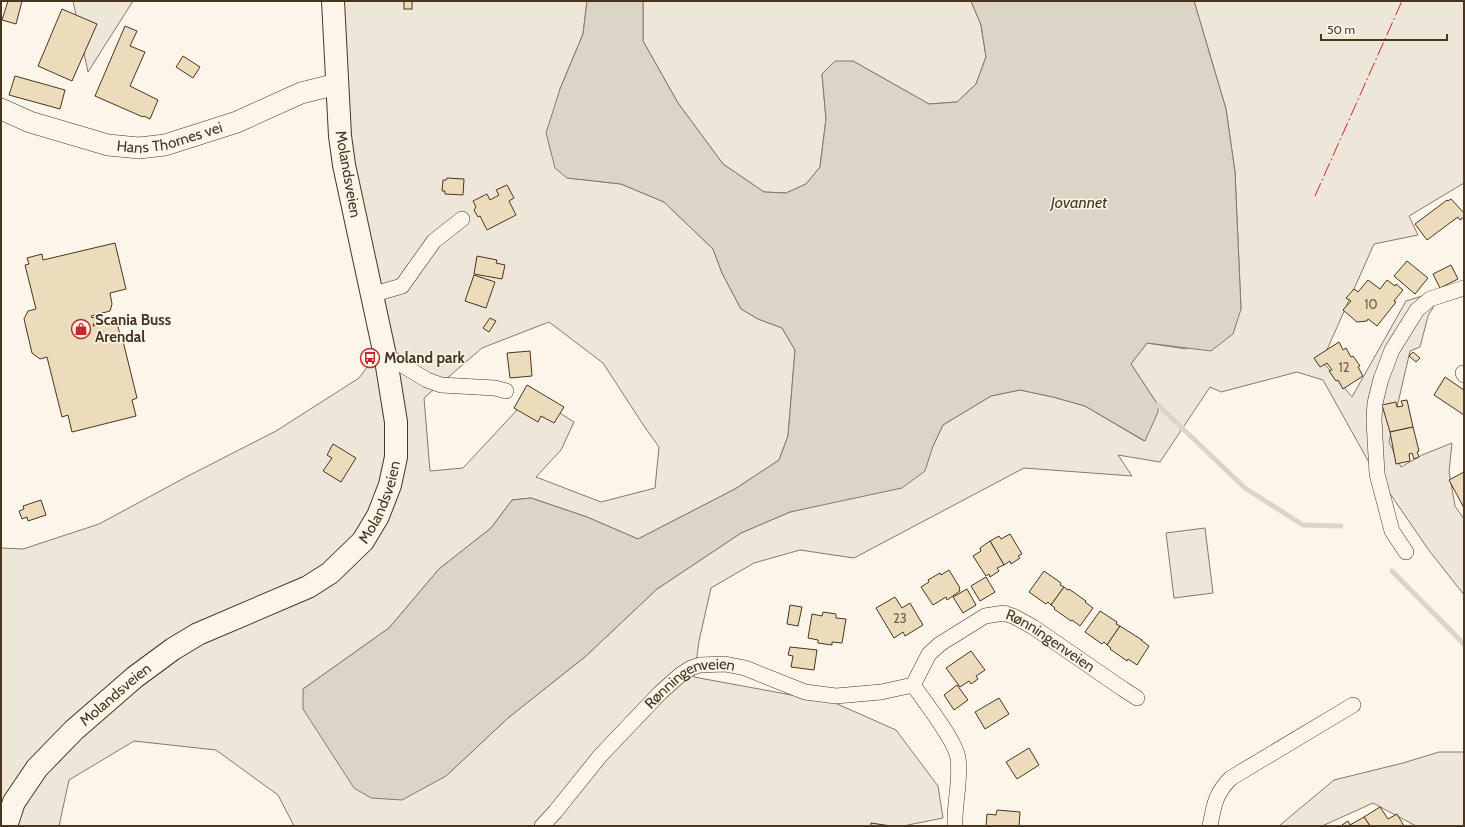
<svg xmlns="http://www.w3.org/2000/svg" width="1465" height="827" font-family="Cabin,sans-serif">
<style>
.green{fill:#ede6d9;stroke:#887966;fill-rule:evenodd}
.water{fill:#dcd4c6;stroke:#887966}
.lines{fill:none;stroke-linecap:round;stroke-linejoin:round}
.stream{stroke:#dcd4c6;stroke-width:5}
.building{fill:#ecdcbc;stroke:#4a3520}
.street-casing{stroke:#4a3520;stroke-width:16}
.secondary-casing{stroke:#4a3520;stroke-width:22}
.primary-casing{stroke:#4a3520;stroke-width:24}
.street{stroke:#fbf6e9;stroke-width:15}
.secondary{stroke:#fbf6e9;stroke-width:21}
.primary{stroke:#fbf6e9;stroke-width:22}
.power{stroke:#c62828;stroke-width:1;stroke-dasharray:14 3 2 3;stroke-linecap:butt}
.labels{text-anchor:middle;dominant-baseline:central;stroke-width:3;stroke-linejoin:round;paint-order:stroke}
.number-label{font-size:13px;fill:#725f47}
.street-label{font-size:15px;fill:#4a3520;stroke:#fbf6e9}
.poi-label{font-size:15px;font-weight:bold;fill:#4a3520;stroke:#fbf6e9;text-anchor:start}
.water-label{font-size:16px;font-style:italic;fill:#4a3520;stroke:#fbf6e9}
</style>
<rect width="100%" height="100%" fill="#fbf6e9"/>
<!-- green -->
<g class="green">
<polygon points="73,1 133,1 88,72"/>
<path d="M331 1H587L583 34 560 89 568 178 621 184 664 202 713 249 722 273 741 309 758 319 782 328 795 350 788 436 779 460 735 489 638 539 587 517 531 498 512 500 491 528 439 569 389 628 303 689 446 776 508 718 586 656 657 589 741 533 790 512 836 501 933 446 943 425 991 396 1020 390 1053 397 1085 406 1144 441 1158 405 1131 364 1147 343 1186 349 1241 309 1235 172 1226 109 1194 1H1464V183L1409 216 1418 235 1374 244 1322 361 1352 397 1406 301 1444 289 1428 316 1420 347 1410 351 1389 442 1401 467 1422 455 1452 443 1449 472 1455 506 1464 519V595L1428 549 1371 466 1323 380 1297 372 1221 392 1210 387 1160 462 1118 455 1132 476 1024 468 854 558 800 550 754 563 711 588 699 641 694 677 835 703 896 730 938 786 943 818 903 826H294L278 795 216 750 134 741 69 780 59 826H1V548L23 549 99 524 188 476 276 431 359 378 378 352ZM549 322 603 363 644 426 659 447 655 488 601 502 536 477 561 450 574 422 531 395 463 468 430 471 424 398 482 348Z"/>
<polygon points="643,1 971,1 981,25 986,57 976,84 957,102 929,104 853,61 822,74 826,119 820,167 806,184 786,193 764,192 723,164 678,103 643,41"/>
<polygon points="1205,528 1213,593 1174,598 1166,533"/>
<polygon points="1439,752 1464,752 1464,826 1416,826 1373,803 1322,826 1279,826 1334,780 1403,763"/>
</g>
<!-- water -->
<polygon class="water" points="587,1 643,1 643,41 678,103 723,164 764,192 786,193 806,184 820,167 826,119 822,74 835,61 853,61 929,104 957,102 976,84 986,57 981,25 971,1 1194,1 1226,109 1235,172 1241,309 1233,334 1211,351 1147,343 1131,364 1158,405 1158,412 1145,441 1085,406 1053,397 1020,390 991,396 943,425 933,446 925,471 902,488 790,512 741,533 657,589 586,656 508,718 446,776 402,800 371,798 354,788 303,709 303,689 389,628 439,569 491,528 512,500 531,498 587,517 638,539 735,489 779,460 788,436 795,350 782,328 758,319 741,309 722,273 713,249 664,202 621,184 567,178 555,168 546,133 560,89 583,34"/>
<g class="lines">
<!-- stream -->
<g class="stream">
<polyline points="1158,405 1245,488 1303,525 1341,526"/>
<polyline points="1392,571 1464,644"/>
</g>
</g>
<!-- building -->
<g class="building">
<polygon points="8,1 22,1 16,24 2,20"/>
<rect x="404" y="1" width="8" height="8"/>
<polygon points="62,9 97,24 72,81 38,66"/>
<polygon points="125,26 137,31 130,46 145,52 130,86 158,100 150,119 144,116 143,117 95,96"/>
<polygon points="183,56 200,67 193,78 176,67"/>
<polygon points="15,76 65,90 60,109 9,95"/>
<polygon points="447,178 464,179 463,195 445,194 445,191 442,191 443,180 446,180"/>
<polygon points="507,185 514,198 509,201 516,215 487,230 480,216 478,217 474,210 476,207 473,201 487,194 490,200 499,195 496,190"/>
<polygon points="1451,199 1464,213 1464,217 1460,220 1458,217 1427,240 1415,224 1447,200 1448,201"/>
<polygon points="115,243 126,289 110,293 112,304 110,311 91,316 92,318 95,317 97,322 94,323 93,326 113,322 118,327 121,338 122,337 137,398 132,400 136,416 72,432 68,415 62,417 47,357 40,359 32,353 24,319 28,311 36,309 25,265 29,264 27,258 42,254 43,260"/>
<polygon points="477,256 497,260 496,263 505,265 502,279 474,274"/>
<polygon points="1407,261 1428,278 1415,294 1394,276"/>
<polygon points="1451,265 1458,279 1440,288 1433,274"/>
<polygon points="474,275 495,282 486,308 465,301"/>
<polygon points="1368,280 1380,289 1387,280 1395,286 1396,284 1403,290 1394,301 1396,302 1377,326 1368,319 1367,321 1357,322 1343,310 1351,301 1346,298 1354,289 1358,292"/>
<polygon points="490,318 496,321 489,332 483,328"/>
<polygon points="1339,342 1343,350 1346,348 1351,357 1353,356 1360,366 1358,367 1363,376 1343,389 1338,380 1336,381 1329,371 1332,370 1327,363 1320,367 1314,358"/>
<polygon points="530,351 532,376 510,378 507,353"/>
<polygon points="1413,352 1420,358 1416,362 1409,356"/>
<polygon points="1445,377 1464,390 1464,415 1434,395"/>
<polygon points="527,385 564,407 554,423 541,416 538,422 514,408"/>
<polygon points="1407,400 1413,427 1390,432 1382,405 1396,402 1397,407 1403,406 1401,401"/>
<polygon points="1413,427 1419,451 1417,452 1419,457 1414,459 1412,453 1409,454 1410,461 1396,464 1390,432"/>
<polygon points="333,444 356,458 341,482 323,471 332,458 327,455"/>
<polygon points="1464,472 1464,508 1449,480"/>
<polygon points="41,500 46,515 28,521 27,517 22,519 19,511 24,509 23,506"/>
<polygon points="1010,534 1022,554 1018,556 1020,558 1011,564 1010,561 1004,565 990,541 999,536 1001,539"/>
<polygon points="990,541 1004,565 997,568 999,571 990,577 989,574 986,576 973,556 981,551 980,548"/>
<polygon points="949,570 960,588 959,589 960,591 947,600 946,597 933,605 921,587 929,582 928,580 940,573 941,575"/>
<polygon points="1044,571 1061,583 1060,585 1064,587 1051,605 1048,602 1046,604 1029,592"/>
<polygon points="986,577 995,592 980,601 971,586"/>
<polygon points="1064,587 1068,590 1069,589 1086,601 1085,602 1093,608 1080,626 1072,620 1071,621 1054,609 1055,608 1051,605"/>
<polygon points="967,589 976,605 963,613 953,597"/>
<polygon points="895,597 902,608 910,603 923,625 905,636 903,632 894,638 876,608"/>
<polygon points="790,605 802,607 798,626 787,624"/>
<polygon points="1100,611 1117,622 1116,624 1120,626 1107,645 1104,642 1102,644 1085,632"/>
<polygon points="823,612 836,614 836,618 846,619 842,643 832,642 832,645 818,643 818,640 808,638 812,614 822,616"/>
<polygon points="1120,626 1142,640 1141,640 1149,646 1137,665 1128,659 1127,661 1110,649 1111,648 1107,645"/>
<polygon points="790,647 817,650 814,670 791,667 793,656 788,655"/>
<polygon points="971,651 985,670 976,676 978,679 971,684 969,681 960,687 946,668"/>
<polygon points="957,685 968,700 954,710 944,695"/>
<polygon points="999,698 1009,714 985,729 975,712"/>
<polygon points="1029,748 1039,765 1017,779 1006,762"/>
<polygon points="1380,807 1388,819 1397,814 1404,826 1370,826 1364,817"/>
<polygon points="997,810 1020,812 1019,826 986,826 987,814 996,815"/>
<polygon points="1364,817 1370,826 1343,826 1342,825 1348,821 1350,825"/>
<polygon points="871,823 891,826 871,826"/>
</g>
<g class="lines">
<!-- street casing -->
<g class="street-casing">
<g id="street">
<polyline points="371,295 402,286 434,241 462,219"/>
<polyline points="386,360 394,360 427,380 441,385 495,388 506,391"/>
<polyline points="1463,373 1464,375"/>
<polyline points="1406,552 1392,531 1377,474 1374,420 1375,403 1381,379 1392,350 1417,310 1430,299 1464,288"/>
<path id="s1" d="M913 685 929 654 940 644 985 616 1004 613 1015 617 1033 627 1123 689 1137 698"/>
<path id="s2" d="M542 826 555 812 600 756 660 693 680 675 691 668 700 665 725 664 745 668 805 692 836 696 881 692 913 685C925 702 955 740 958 758 961 781 954 804 955 826"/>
<path d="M1210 826C1214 805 1215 794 1231 778L1353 705"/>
</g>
</g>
<!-- secondary casing -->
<g class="secondary-casing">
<g id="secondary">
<path id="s3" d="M1 109 30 122 108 145 139 148 165 145 237 122 301 93 337 84"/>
</g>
</g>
<!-- primary casing -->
<g class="primary-casing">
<g id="primary">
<path id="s4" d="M6 826 14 802 37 768 74 730 135 677 173 649 198 634 308 587 330 573 363 541 378 516 390 485 396 457V422L386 360 344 165 340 136 333 1"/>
</g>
</g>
<!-- street -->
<use href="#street" class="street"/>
<!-- secondary -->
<use href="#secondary" class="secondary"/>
<!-- primary -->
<use href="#primary" class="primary"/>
<!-- power -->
<polyline class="power" points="1315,196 1402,1"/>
</g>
<!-- icons -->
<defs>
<g id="shop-ring" transform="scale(1)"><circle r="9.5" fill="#fbf6e9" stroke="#c62828" stroke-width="1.5"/><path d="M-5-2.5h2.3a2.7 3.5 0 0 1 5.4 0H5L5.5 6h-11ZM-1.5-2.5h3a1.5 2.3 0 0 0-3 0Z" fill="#c62828"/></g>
<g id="bus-ring" transform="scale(1)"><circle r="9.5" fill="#fbf6e9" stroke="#c62828" stroke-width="1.5"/><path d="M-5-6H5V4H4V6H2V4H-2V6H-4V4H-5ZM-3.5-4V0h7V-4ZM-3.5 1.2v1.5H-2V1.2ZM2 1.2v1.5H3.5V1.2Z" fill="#c62828"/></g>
</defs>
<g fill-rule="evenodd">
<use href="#shop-ring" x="81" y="329"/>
<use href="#bus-ring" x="370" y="358"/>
</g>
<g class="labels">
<!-- number labels -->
<g class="number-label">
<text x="1371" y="304">10</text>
<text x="1344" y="367">12</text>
<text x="900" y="618">23</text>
</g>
<!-- street labels -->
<g class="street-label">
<text stroke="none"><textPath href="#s3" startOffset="176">Hans Thornes vei</textPath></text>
<text transform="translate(348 174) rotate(80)">Molandsveien</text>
<text stroke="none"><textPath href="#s4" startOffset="511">Molandsveien</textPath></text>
<text stroke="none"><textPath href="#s1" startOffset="176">Rønningenveien</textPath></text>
<text stroke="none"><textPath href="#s2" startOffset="211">Rønningenveien</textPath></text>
<text stroke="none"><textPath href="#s4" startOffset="174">Molandsveien</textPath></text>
</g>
<!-- poi labels -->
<g class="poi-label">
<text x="95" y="320">Scania Buss<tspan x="95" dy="17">Arendal</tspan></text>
<text x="384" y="358">Moland park</text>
</g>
<!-- water labels -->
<g class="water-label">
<text x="1079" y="202">Jovannet</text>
</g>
</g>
<!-- border -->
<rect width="1465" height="827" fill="none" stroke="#4a3520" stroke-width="4"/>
<!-- scale -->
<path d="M1321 34v6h126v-6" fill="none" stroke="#4a3520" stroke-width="2"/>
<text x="1327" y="34" font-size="12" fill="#4a3520" stroke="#fbf6e9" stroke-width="3" paint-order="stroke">50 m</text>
</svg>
